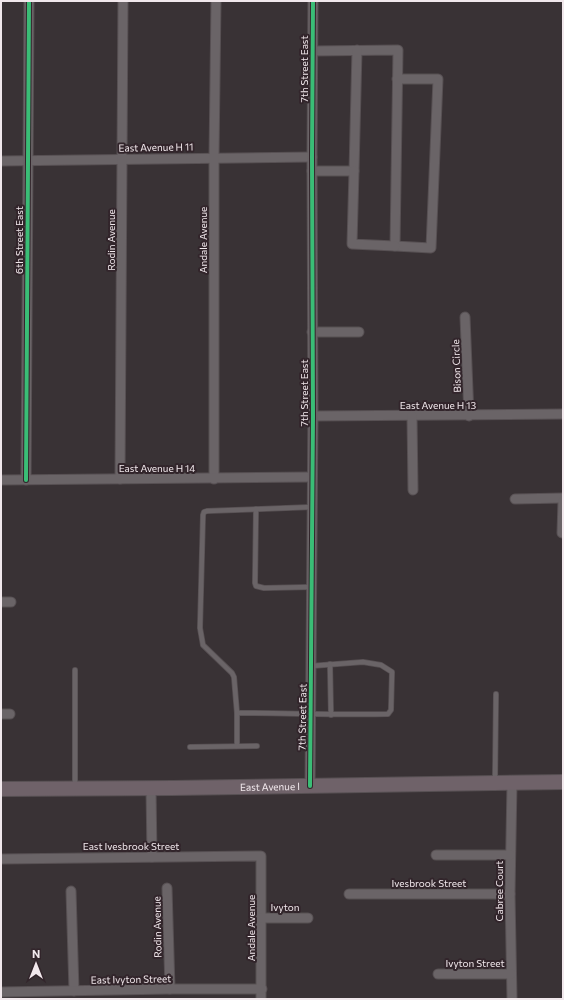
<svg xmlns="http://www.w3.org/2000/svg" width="564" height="1000" font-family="Commissioner,sans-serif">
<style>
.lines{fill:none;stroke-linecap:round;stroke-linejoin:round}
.service-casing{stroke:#575053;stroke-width:6}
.minor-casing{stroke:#575053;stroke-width:11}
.primary-casing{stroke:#575053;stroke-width:16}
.service{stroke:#6a6467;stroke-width:4.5}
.minor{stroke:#6a6467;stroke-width:9}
.primary{stroke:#6f6269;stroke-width:14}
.cycleway-casing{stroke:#32252b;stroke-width:6}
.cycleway{stroke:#3abd76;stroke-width:4}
.labels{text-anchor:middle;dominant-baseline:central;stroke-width:4;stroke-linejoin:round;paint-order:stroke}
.street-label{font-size:10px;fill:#f1e8ec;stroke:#32252b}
</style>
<rect width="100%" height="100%" fill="#393235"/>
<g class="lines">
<!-- service casing -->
<g class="service-casing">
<g id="service">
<polyline points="256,509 255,583 256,586 264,588 311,587"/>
<polyline points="330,664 331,715"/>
<path d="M237 713C287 713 337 715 388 714L391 710 392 672 381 665 363 662 311 666"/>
<polyline points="237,746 237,713 234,677 232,673 203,645 200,628 203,515 204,512 207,511 312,507"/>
<polyline points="190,747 257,746"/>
<polyline points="495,782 496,694"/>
<polyline points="75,787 75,670"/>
</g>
</g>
<!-- minor casing -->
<g class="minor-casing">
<g id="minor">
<polyline points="312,51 398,50 395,246 431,248 438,79 397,79"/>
<polyline points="1,161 312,157"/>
<polyline points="312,171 354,171 357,50"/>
<polyline points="354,171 352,244 395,246"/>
<polyline points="465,317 469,416"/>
<polyline points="312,332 359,332"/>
<polyline points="313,416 563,414"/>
<polyline points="412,416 413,490"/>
<polyline points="120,479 123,1"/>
<polyline points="214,479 214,157 216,1"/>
<polyline points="1,480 312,477"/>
<polyline points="26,480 29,1"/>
<polyline points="515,499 563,498"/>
<polyline points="562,533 563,501"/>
<polyline points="1,602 11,602"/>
<polyline points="1,714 10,714"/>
<polyline points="512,783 510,894 512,999"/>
<polyline points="310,786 313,416 312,157 313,1"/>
<polyline points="151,788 152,857"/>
<polyline points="436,855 510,855"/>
<polyline points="1,859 261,856 261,999"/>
<polyline points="167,888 170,989"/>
<polyline points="71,891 74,991"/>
<polyline points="349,894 510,894"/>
<polyline points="262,918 308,918"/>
<polyline points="438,974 511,974"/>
<polyline points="1,992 170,989 262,989"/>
</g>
</g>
<!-- primary casing -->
<g class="primary-casing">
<g id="primary">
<path id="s1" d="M1 789 173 788 563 782"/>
</g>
</g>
<!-- service -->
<use href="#service" class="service"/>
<!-- minor -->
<use href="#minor" class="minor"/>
<!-- primary -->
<use href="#primary" class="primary"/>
<!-- cycleway casing -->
<g class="cycleway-casing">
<g id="cycleway">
<polyline points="26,480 29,1"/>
<polyline points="310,786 313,416 312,157 313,1"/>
</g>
</g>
<!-- cycleway -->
<use href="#cycleway" class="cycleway"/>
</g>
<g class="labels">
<!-- street labels -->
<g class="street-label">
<text transform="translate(304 69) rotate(-90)">7th Street East</text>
<text transform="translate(156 147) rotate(-1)">East Avenue H 11</text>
<text transform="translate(19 240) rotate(-90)">6th Street East</text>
<text transform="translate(111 240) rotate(-90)">Rodin Avenue</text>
<text transform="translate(203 240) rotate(-90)">Andale Avenue</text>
<text transform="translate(456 366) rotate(-92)">Bison Circle</text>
<text transform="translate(304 393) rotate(-90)">7th Street East</text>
<text x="438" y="405">East Avenue H 13</text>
<text x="157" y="468">East Avenue H 14</text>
<text transform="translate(302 717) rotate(-89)">7th Street East</text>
<text stroke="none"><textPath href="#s1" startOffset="269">East Avenue I</textPath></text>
<text x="131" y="846">East Ivesbrook Street</text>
<text x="429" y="883">Ivesbrook Street</text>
<text transform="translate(499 891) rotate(-90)">Cabree Court</text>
<text x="285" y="907">Ivyton</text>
<text transform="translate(157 927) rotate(-91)">Rodin Avenue</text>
<text transform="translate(251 928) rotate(-90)">Andale Avenue</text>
<text x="475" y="963">Ivyton Street</text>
<text transform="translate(131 979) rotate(-1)">East Ivyton Street</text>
</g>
</g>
<!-- border -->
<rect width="564" height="1000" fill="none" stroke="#f1e8ec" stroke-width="4"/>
<!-- north arrow -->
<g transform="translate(36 964)" stroke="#32252b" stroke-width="3" paint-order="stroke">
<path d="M0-3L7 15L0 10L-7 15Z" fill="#f1e8ec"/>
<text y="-6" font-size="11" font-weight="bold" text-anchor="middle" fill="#f1e8ec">N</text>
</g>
</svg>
